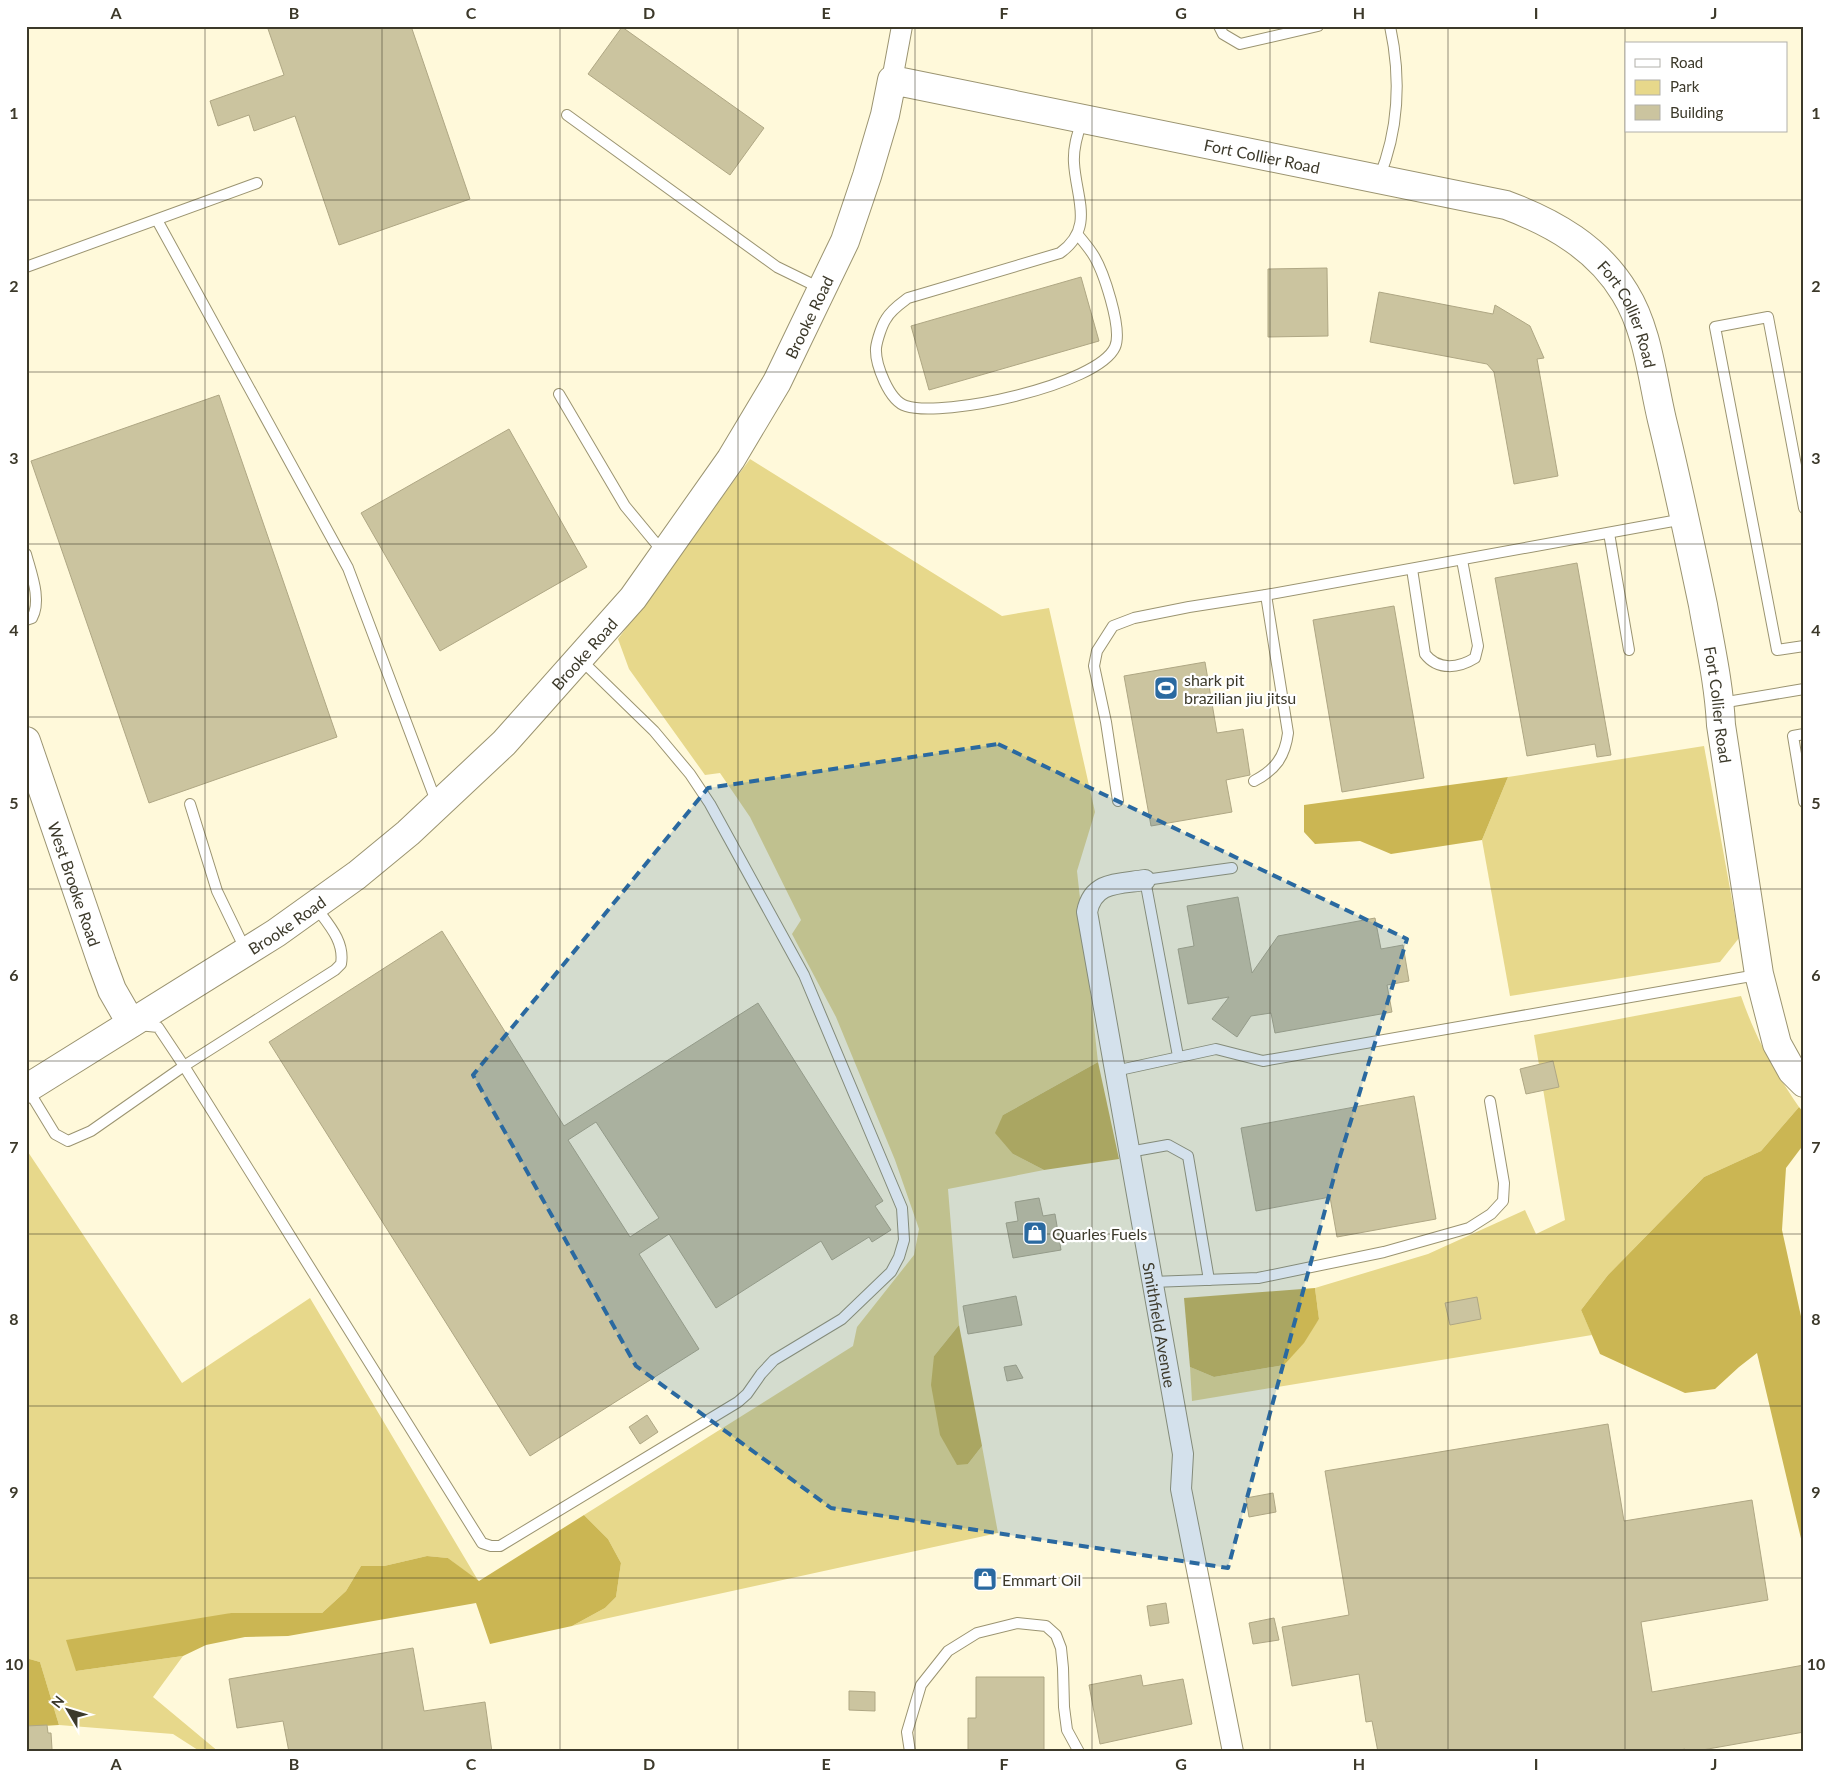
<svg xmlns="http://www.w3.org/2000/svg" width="1830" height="1778" font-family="Lato,sans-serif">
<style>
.green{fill:#e7d88b}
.forest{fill:#cbb653}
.building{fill:#cbc49f;stroke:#afa784;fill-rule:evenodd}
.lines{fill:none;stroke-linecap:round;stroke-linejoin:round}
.lane-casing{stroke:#9b9471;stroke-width:12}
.street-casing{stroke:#9b9471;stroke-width:22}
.secondary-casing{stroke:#9b9471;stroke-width:30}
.lane{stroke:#fff;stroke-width:10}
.street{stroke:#fff;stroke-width:20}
.secondary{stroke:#fff;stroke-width:28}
.marked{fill:#2a69a0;fill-opacity:0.2;stroke:#2a69a0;stroke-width:4;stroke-dasharray:10 6;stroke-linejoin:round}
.grid{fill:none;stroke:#3c392a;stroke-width:1;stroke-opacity:0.55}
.labels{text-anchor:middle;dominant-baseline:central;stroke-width:4.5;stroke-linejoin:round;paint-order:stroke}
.street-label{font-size:16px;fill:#3c392a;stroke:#fff}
.poi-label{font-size:16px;fill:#3c392a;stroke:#fff;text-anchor:start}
.neatline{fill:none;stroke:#3c392a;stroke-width:2}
.grid-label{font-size:16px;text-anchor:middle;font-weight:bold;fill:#3c392a}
</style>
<rect width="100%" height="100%" fill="#fff9da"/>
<!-- green -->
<g class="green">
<polygon points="750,459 1002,616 1049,608 1095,812 1077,871 1098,1062 1003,1115 1013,1154 1044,1170 948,1189 959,1325 934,1356 968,1464 982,1446 998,1533 572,1626 605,1608 616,1597 621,1563 608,1539 584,1515 853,1346 857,1327 914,1255 919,1229 895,1160 836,1017 792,934 801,920 750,817 720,773 705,775 629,669 618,639"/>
<polygon points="1704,746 1739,938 1720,962 1510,996 1482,840 1508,777"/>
<path d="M1741 996C1756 1039 1773 1069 1799 1107L1761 1151 1704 1177 1608 1275 1581 1310 1592 1335 1192 1401 1190 1367 1214 1377 1284 1365 1319 1319 1315 1288 1428 1254 1525 1210 1536 1234 1565 1220 1534 1035Z"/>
<polygon points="26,1149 182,1383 310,1298 479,1582 448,1558 427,1556 384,1566 361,1566 346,1591 322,1613 231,1613 76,1671 183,1656 153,1697 219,1752 201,1752 173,1734 59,1725 40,1662 26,1658"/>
</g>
<!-- forest -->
<g class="forest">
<polygon points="1508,777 1482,840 1391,854 1360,841 1315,844 1304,832 1304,805"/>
<polygon points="1098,1062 1119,1159 1044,1170 1013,1154 995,1133 1003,1115"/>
<polygon points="1799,1107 1804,1113 1804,1144 1786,1168 1782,1230 1804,1330 1803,1547 1757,1353 1739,1367 1715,1389 1685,1393 1600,1354 1581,1310 1608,1275 1704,1177 1761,1151"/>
<polygon points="1315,1288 1319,1319 1304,1343 1284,1365 1214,1377 1190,1367 1184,1298"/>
<polygon points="959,1325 982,1446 968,1464 957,1465 940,1435 931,1385 934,1356"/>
<polygon points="584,1515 608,1539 621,1563 616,1597 605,1608 572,1626 490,1644 476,1603 288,1636 245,1637 206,1645 183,1656 76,1671 66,1640 231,1613 322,1613 346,1591 361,1566 384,1566 427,1556 448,1558 479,1581"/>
<polygon points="26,1658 40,1662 59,1725 26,1727"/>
</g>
<!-- building -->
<g class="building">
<polygon points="267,26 411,26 470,199 339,245 295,116 254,131 249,115 218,126 210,101 284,75"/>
<polygon points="622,27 764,128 730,175 588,74"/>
<polygon points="1327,268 1328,336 1268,337 1268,269"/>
<polygon points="1081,277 1099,341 929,390 911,326"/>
<polygon points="1379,292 1493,314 1495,305 1530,326 1544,358 1537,359 1558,476 1514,484 1494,372 1487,364 1370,342"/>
<polygon points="219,395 337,737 149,803 31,461"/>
<polygon points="509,429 587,567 440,651 361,513"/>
<polygon points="1577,563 1611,755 1597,757 1595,744 1527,756 1495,578"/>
<polygon points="1394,606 1424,778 1342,792 1313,620"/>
<polygon points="1205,662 1217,733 1243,729 1250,775 1226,780 1232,812 1151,826 1124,676"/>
<polygon points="1238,897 1252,973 1278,936 1375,918 1381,949 1403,945 1409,981 1387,985 1392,1012 1275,1033 1271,1013 1251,1016 1237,1037 1212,1019 1229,997 1188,1004 1178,949 1194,946 1187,906"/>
<path d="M442 931 564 1126 758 1003 883 1201 875 1206 891 1230 872 1242 869 1237 832 1260 821 1241 716 1308 669 1234 639 1254 699 1349 530 1456 269 1042ZM596 1122 659 1218 630 1237 568 1140Z"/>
<polygon points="1553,1061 1559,1087 1526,1094 1520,1069"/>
<polygon points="1414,1096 1436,1219 1337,1237 1330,1197 1256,1211 1241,1128"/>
<polygon points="1039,1198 1043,1216 1055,1214 1061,1250 1013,1258 1006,1223 1018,1221 1015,1202"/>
<polygon points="1016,1296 1022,1325 968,1334 963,1306"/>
<polygon points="1477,1297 1481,1319 1450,1325 1445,1303"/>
<polygon points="1016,1365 1023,1378 1007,1381 1004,1367"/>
<polygon points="647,1415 658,1432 640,1444 629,1427"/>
<polygon points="1608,1424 1624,1521 1752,1500 1768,1600 1641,1622 1652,1692 1804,1665 1804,1732 1691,1752 1685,1752 1685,1749 1669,1752 1378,1752 1372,1721 1366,1722 1359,1674 1292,1686 1282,1627 1349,1615 1325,1471"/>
<polygon points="1273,1493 1276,1512 1249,1517 1246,1498"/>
<polygon points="1166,1603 1169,1623 1150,1626 1147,1606"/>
<polygon points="1274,1618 1279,1640 1253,1644 1249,1623"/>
<polygon points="413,1648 424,1711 485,1702 492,1752 289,1752 283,1721 237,1728 229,1679"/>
<polygon points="1141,1675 1143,1686 1183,1679 1192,1724 1100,1744 1089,1685"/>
<polygon points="976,1677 1044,1677 1044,1752 968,1752 968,1718 976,1718"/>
<polygon points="849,1691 875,1692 875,1711 849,1710"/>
<polygon points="47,1725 48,1733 51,1733 52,1749 50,1752 26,1752 26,1726"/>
</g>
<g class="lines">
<!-- lane casing -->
<g class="lane-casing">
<g id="lane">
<polyline points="1219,26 1223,34 1240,44 1318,26"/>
<polyline points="567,115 777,267 822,289"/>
<path d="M1379 178C1399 129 1401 77 1390 26"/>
<polyline points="157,220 348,568 437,804"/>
<path d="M1078 235C1083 241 1088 247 1092 253 1103 269 1123 329 1115 347 1098 385 943 418 906 406 889 401 875 364 876 348 877 340 882 325 886 319 891 310 900 304 908 298L1060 253C1095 228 1076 198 1074 163 1073 148 1077 135 1082 121"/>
<polyline points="26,267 257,183"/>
<polyline points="559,394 625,506 663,552"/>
<polyline points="1804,508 1768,317 1715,327 1777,650 1804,646"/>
<polyline points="1609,533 1629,650"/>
<path d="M26 554C31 573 42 600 32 618L26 620"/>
<path d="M1412 569 1425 654C1438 671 1459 668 1475 658L1478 646 1462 560"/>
<polyline points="1721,703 1804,689"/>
<polyline points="1804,734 1793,736 1804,802"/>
<path d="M1254 781C1275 770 1285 757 1288 733L1266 595"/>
<polyline points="1118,801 1106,722 1094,666 1097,651 1113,626 1134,618 1189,607 1266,595 1684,519"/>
<polyline points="190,804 217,891 246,951"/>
<polyline points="139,1025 158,1027 184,1066 482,1543 491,1546 500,1546 738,1402 747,1394 761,1374 774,1360 842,1319 891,1272 899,1257 904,1240 902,1208 804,975 710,804 690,774 654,731 580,659"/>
<polyline points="1178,1056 1145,880 1232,868"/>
<polyline points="1115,1071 1216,1049 1263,1061 1757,975"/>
<path d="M27 1088 55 1134 68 1141 91 1131 184 1066 335 970 341 964C345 941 328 924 315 906"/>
<polyline points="1129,1152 1168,1145 1188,1156 1209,1280"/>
<polyline points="1152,1282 1258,1278 1384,1252 1469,1228 1491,1214 1503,1201 1504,1183 1490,1101"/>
<polyline points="910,1752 907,1732 921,1685 948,1651 977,1633 1017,1623 1046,1626 1056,1635 1061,1648 1063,1668 1064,1707 1067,1730 1079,1752"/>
</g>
</g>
<!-- street casing -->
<g class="street-casing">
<g id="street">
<polyline points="892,80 902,26"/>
<path id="s1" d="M1145 880C1119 884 1093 881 1087 912L1183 1454 1181 1489 1233 1752"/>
</g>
</g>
<!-- secondary casing -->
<g class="secondary-casing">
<g id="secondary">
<path id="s2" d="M26 741 102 963 112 990 131 1023"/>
<path id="s3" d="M26 1089 276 933 357 875 408 833 504 743 633 598 731 459 777 382 845 241 867 176 885 115 892 80 1506 205C1554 223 1598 248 1625 293 1648 330 1652 378 1662 420 1677 481 1690 543 1703 605 1710 645 1719 684 1721 725L1759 974 1777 1044 1792 1071 1804 1083"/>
</g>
</g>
<!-- lane -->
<use href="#lane" class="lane"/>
<!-- street -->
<use href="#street" class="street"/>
<!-- secondary -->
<use href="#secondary" class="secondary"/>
</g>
<!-- marked area -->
<path class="marked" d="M998 744 1407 939 1337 1166 1228 1568 831 1508 636 1366 473 1075 708 788Z"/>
<!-- grid -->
<path class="grid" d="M205 26V1752M382 26V1752M560 26V1752M738 26V1752M915 26V1752M1092 26V1752M1270 26V1752M1448 26V1752M1625 26V1752M26 200H1804M26 372H1804M26 544H1804M26 717H1804M26 889H1804M26 1061H1804M26 1234H1804M26 1406H1804M26 1578H1804"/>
<!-- icons -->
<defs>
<g id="stadium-square" transform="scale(1.25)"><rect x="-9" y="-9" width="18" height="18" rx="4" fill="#2a69a0" stroke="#fff"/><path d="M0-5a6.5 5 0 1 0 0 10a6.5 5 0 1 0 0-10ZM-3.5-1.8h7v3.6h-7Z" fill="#fff"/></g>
<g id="shop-square" transform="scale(1.25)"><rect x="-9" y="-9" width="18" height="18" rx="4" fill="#2a69a0" stroke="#fff"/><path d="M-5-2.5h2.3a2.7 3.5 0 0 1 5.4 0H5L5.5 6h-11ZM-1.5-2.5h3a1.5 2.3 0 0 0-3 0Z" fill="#fff"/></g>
</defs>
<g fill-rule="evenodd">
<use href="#stadium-square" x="1166" y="688"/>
<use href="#shop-square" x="1035" y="1233"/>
<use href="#shop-square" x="985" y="1579"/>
</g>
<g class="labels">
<!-- street labels -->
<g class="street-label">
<text stroke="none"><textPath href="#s3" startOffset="1748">Fort Collier Road</textPath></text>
<text stroke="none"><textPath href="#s3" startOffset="2168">Fort Collier Road</textPath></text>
<text stroke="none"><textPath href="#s3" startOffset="1118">Brooke Road</textPath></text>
<text stroke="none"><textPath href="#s3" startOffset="712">Brooke Road</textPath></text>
<text stroke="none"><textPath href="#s3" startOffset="2571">Fort Collier Road</textPath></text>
<text stroke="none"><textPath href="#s2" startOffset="151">West Brooke Road</textPath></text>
<text stroke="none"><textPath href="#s3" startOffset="308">Brooke Road</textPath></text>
<text stroke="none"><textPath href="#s1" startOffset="492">Smithfield Avenue</textPath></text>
</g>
<!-- poi labels -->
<g class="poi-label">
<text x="1184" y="679">shark pit<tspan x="1184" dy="18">brazilian jiu jitsu</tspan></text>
<text x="1052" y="1233">Quarles Fuels</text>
<text x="1002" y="1579">Emmart Oil</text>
</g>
</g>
<!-- border -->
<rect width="1830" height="1778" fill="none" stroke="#ffffff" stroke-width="55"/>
<!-- legend -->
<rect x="1625" y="42" width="162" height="90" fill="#ffffff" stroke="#b1b0aa"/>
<rect x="1635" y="59" width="25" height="8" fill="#ffffff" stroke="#b1b0aa"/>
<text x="1670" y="68" font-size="15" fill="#3c392a">Road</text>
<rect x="1635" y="80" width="25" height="15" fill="#e7d88b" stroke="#b1b0aa"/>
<text x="1670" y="92" font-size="15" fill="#3c392a">Park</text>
<rect x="1635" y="105" width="25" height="15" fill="#cbc49f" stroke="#b1b0aa"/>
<text x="1670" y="118" font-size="15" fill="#3c392a">Building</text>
<!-- north arrow -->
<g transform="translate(68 1710) rotate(308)" stroke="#ffffff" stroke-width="4" paint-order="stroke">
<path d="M0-4L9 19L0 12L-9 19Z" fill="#3c392a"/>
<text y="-8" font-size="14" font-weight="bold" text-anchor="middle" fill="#3c392a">N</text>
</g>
<rect x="28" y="28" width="1774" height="1722" class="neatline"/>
<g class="grid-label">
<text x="116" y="19">A</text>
<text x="294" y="19">B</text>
<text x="471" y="19">C</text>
<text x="649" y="19">D</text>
<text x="826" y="19">E</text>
<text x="1004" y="19">F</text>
<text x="1181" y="19">G</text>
<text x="1359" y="19">H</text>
<text x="1536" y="19">I</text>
<text x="1714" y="19">J</text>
<text x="14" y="119">1</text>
<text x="1816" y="119">1</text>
<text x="14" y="292">2</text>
<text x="1816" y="292">2</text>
<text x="14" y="464">3</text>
<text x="1816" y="464">3</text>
<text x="14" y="636">4</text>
<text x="1816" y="636">4</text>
<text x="14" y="809">5</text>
<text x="1816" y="809">5</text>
<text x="14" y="981">6</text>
<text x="1816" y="981">6</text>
<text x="14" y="1153">7</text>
<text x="1816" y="1153">7</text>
<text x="14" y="1325">8</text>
<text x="1816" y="1325">8</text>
<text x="14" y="1498">9</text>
<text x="1816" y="1498">9</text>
<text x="14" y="1670">10</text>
<text x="1816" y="1670">10</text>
<text x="116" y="1770">A</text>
<text x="294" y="1770">B</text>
<text x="471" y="1770">C</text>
<text x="649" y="1770">D</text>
<text x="826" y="1770">E</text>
<text x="1004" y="1770">F</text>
<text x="1181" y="1770">G</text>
<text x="1359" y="1770">H</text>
<text x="1536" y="1770">I</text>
<text x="1714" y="1770">J</text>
</g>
</svg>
